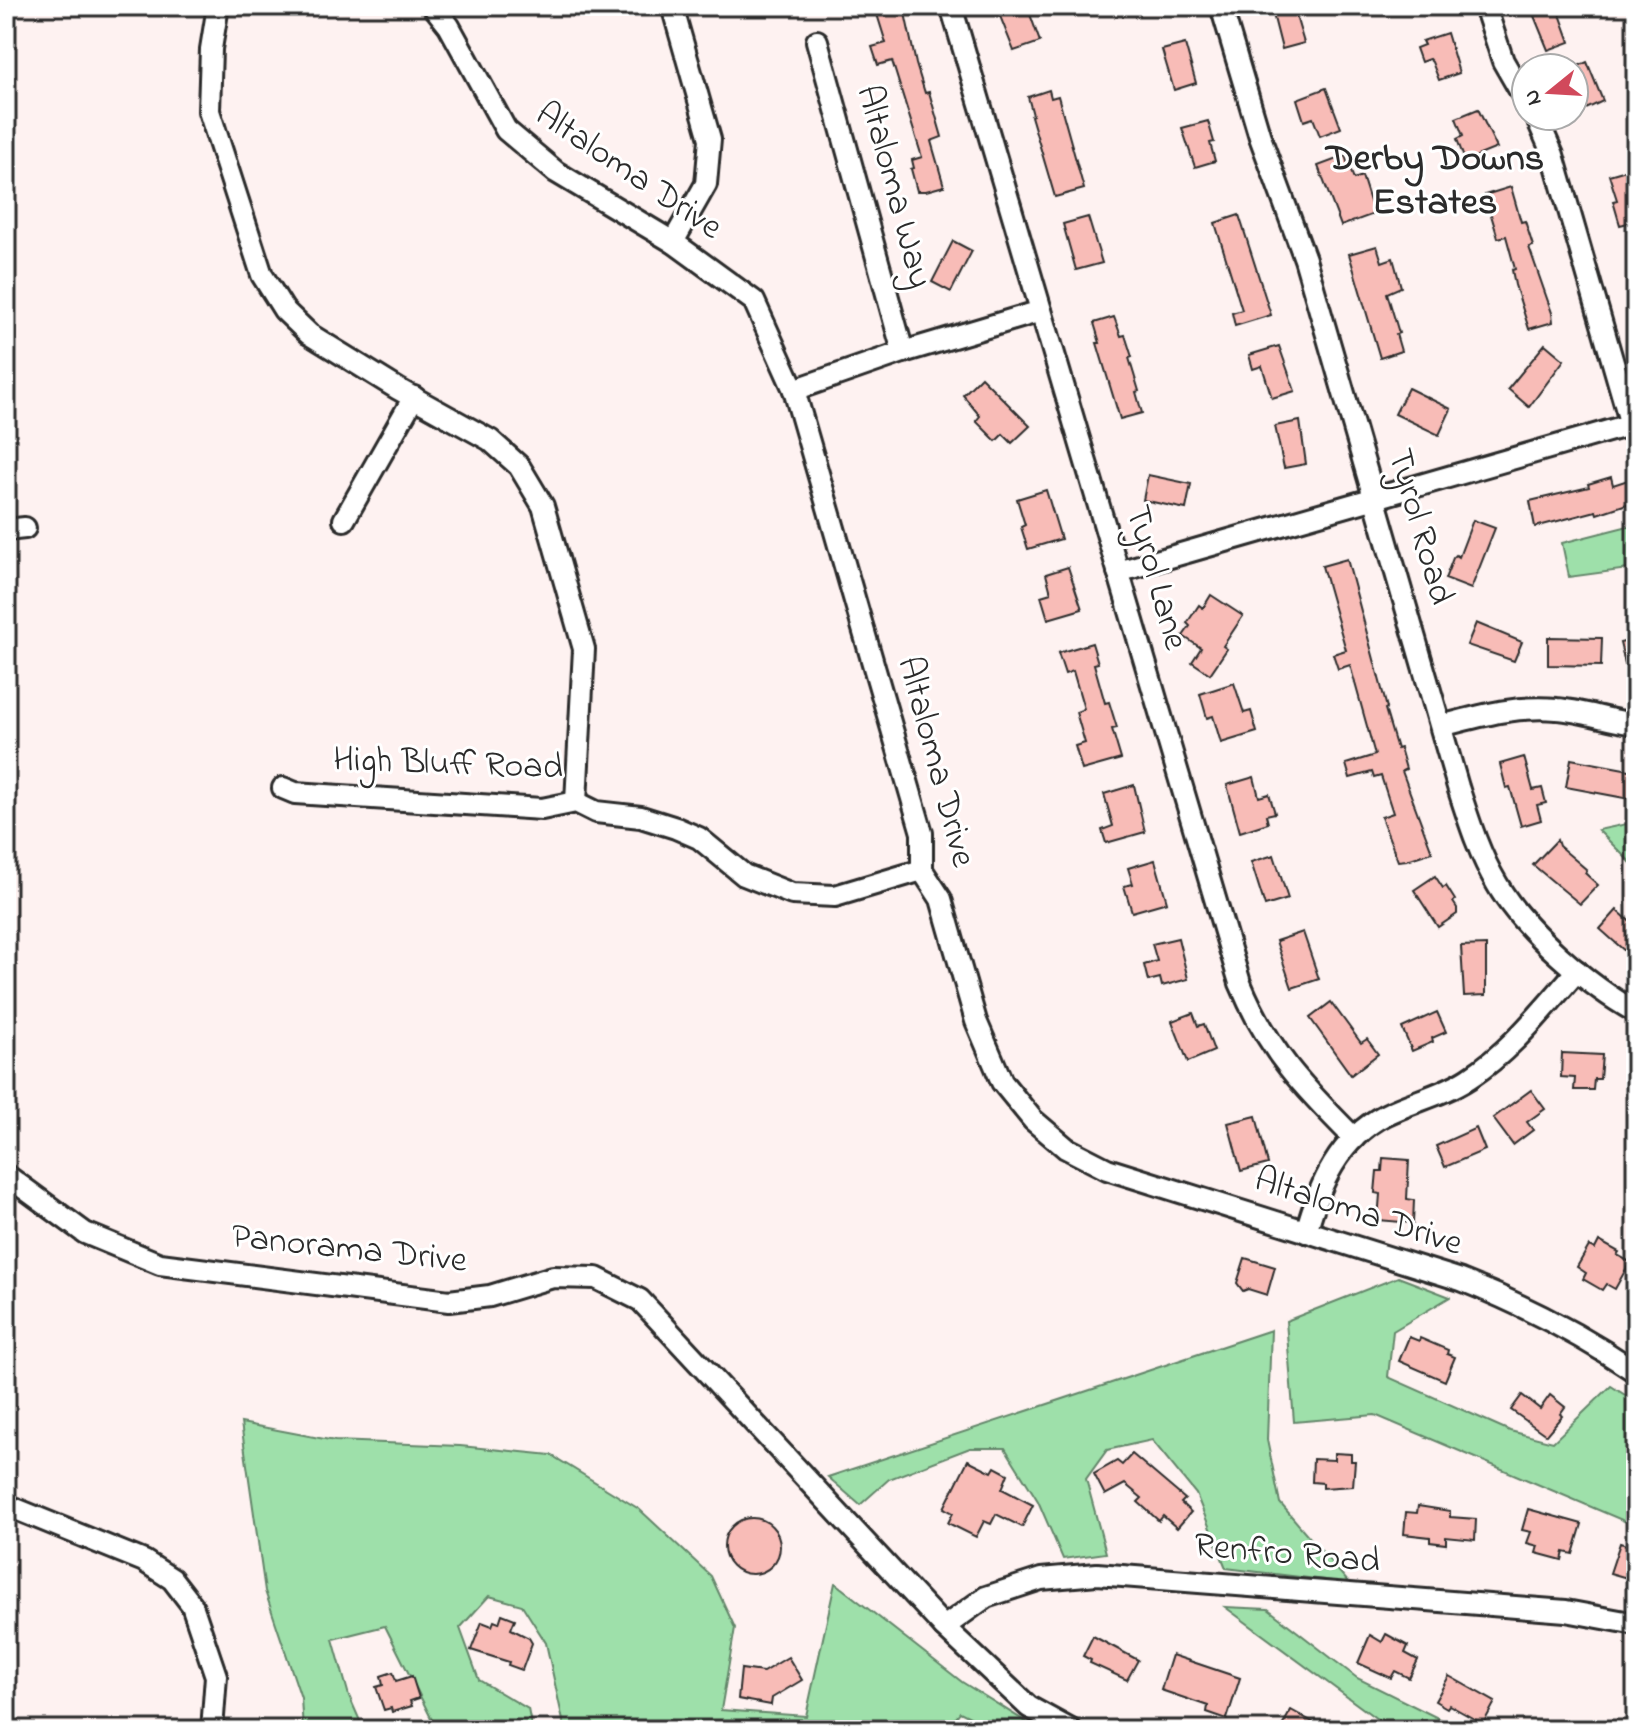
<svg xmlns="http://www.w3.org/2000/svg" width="1642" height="1736" font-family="'Indie Flower',sans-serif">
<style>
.green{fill:#9ee0aa;stroke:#64866a;stroke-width:2}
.building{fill:#f8bcb7;stroke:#2b2b2b;stroke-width:2}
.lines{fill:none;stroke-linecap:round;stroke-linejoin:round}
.minor-casing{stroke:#2b2b2b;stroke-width:26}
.minor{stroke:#fff;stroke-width:20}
.labels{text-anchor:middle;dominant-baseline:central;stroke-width:6;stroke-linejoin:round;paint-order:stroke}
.street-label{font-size:36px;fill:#2b2b2b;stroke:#fff}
.neighbourhood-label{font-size:38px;font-weight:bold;fill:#2b2b2b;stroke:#fff}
</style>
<rect width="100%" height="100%" fill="#fef2f1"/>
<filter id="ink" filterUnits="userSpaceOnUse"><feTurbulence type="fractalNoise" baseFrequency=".0125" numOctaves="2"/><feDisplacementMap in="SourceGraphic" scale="16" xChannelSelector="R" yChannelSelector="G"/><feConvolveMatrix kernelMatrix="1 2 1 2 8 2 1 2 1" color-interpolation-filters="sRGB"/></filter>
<g filter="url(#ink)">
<!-- green -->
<g class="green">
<polygon points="1636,524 1636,568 1569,577 1562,543"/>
<polygon points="1636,822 1636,868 1598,830"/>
<polygon points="1398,1277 1450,1297 1393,1331 1388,1377 1510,1431 1553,1442 1611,1386 1636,1402 1636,1526 1375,1415 1294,1422 1286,1321"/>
<polygon points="1271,1330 1267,1440 1280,1503 1349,1583 1226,1568 1196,1494 1152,1440 1107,1450 1086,1479 1106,1553 1063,1559 1038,1501 1005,1448 970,1448 889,1479 860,1505 828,1477"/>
<polygon points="241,1423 335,1441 460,1446 551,1455 639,1509 711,1576 735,1628 721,1710 806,1716 835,1583 962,1682 1039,1730 996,1730 960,1712 946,1730 565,1730 546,1643 522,1605 489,1596 460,1628 479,1680 528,1709 532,1730 437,1730 385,1626 333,1639 349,1696 364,1730 303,1730 301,1698 265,1591"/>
<polygon points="1225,1607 1268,1609 1357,1678 1462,1730 1392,1730"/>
</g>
<!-- building -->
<g class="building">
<polygon points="894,6 901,6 905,13 916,64 925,93 929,92 942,137 931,141 944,186 926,191 917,191 911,169 914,168 912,160 922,157 892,61 878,65 872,47 886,43 876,11"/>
<polygon points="996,6 1027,6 1040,42 1014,51"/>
<polygon points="1271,6 1293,6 1304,43 1282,49"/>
<polygon points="1530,6 1557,6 1570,42 1548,50"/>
<polygon points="1447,33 1459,73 1439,80 1432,62 1429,59 1421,62 1416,48 1424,45 1422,41"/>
<polygon points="1185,44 1196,83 1174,90 1162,50"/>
<polygon points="1587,62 1603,101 1582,111 1574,93 1574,68"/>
<polygon points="1326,88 1341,128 1320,136 1313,118 1304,121 1297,99"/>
<polygon points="1049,90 1051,98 1058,96 1084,189 1055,197 1031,116 1033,115 1028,97"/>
<polygon points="1478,109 1497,148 1465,161 1457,139 1463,136 1456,118"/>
<polygon points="1208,121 1214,142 1210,143 1215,161 1195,167 1182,128"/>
<polygon points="1345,156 1354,179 1362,176 1374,214 1341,226 1318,166"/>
<polygon points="1633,168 1636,179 1636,221 1620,225 1613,201 1617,200 1609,175"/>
<polygon points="1511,187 1521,222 1525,221 1533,246 1529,247 1552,313 1553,322 1529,329 1515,285 1512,270 1515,269 1506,236 1498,238 1485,195"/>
<polygon points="1239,215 1271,315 1235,326 1232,313 1242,310 1215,223"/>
<polygon points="1088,217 1102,263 1076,270 1063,224"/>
<polygon points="953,241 972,251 951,292 932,282"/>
<polygon points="1377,246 1382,262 1393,258 1401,287 1387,293 1399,333 1396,334 1401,351 1380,358 1349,254"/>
<polygon points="1114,317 1121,336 1125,335 1132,357 1129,358 1139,391 1136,392 1142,413 1120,419 1097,343 1100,343 1094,323"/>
<polygon points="1545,344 1564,360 1529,407 1508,389"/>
<polygon points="1279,346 1295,391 1272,398 1262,366 1253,369 1249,355"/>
<polygon points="981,377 1030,426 1012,443 1003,434 996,441 976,421 980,416 963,395"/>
<polygon points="1408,388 1451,409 1439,435 1395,414"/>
<polygon points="1300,421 1306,464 1284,468 1275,426"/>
<polygon points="1148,475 1191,484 1186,509 1143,500"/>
<polygon points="1611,477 1613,485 1631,479 1636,501 1597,514 1596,511 1535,527 1530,501 1589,487 1588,484"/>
<polygon points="1046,490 1061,539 1028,549 1021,527 1025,525 1017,499"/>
<polygon points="1473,520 1495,528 1471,589 1445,579 1453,558 1456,555 1459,557"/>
<polygon points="1347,559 1387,708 1385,709 1397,749 1400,748 1406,769 1402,771 1432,852 1407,860 1398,861 1381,817 1393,813 1381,776 1374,778 1372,772 1350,778 1346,764 1375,755 1350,665 1338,669 1333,654 1346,650 1322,566"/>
<polygon points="1068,567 1082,609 1048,619 1041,596 1051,593 1046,574"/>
<polygon points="1211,595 1243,616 1223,646 1227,649 1210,674 1192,662 1201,648 1183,636 1190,626 1187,623 1199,605 1203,608"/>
<polygon points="1476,623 1522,642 1514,661 1467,645"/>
<polygon points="1548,637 1602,638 1601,666 1548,665"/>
<polygon points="1636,639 1636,687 1631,688 1620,643"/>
<polygon points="1092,643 1098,663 1094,664 1105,703 1109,702 1117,728 1112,729 1121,759 1082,770 1075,746 1085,743 1076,712 1084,709 1073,671 1065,674 1058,653"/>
<polygon points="1234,683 1244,713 1251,711 1257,732 1221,743 1213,716 1207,718 1200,694"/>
<polygon points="1524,757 1533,790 1542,788 1546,803 1537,805 1541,820 1521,826 1510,787 1506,788 1500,764"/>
<polygon points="1571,759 1635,771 1630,799 1566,787"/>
<polygon points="1254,777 1259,797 1269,794 1275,813 1266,815 1268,823 1240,832 1227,785"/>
<polygon points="1134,785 1145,832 1106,843 1102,830 1113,826 1104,794"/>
<polygon points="1557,840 1559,846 1587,870 1585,873 1598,885 1580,904 1533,865"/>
<polygon points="1274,855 1288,899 1265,906 1251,862"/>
<polygon points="1155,860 1167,902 1132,912 1124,886 1133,884 1128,868"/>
<polygon points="1435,876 1443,888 1446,886 1455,900 1453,902 1457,908 1457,914 1438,927 1414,890"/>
<polygon points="1617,910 1636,927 1636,961 1600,929"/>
<polygon points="1303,932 1319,979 1292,988 1276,941"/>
<polygon points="1178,938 1188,979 1162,986 1160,978 1148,981 1144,965 1157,961 1152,944"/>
<polygon points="1486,945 1486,995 1464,996 1461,946"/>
<polygon points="1331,1002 1361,1043 1367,1039 1378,1054 1351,1075 1310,1018"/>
<polygon points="1437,1012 1446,1032 1432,1038 1433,1042 1412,1051 1402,1028"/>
<polygon points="1193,1013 1198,1026 1204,1024 1214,1051 1188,1062 1172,1021"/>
<polygon points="1562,1053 1602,1055 1600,1079 1594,1079 1593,1090 1574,1090 1575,1078 1561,1077"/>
<polygon points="1531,1090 1545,1109 1527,1122 1533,1130 1513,1145 1493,1118"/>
<polygon points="1256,1116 1268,1164 1241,1171 1228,1123"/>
<polygon points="1476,1128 1485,1150 1445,1167 1436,1146"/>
<polygon points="1383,1158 1409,1160 1407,1199 1414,1200 1413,1223 1378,1220 1380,1194 1375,1193 1377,1171 1382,1171"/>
<polygon points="1599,1241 1619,1252 1617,1255 1630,1262 1615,1289 1606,1284 1602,1290 1583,1279 1586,1273 1577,1267 1589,1246 1595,1249"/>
<polygon points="1245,1258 1275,1267 1267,1295 1248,1289 1243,1291 1237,1283"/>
<polygon points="1409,1337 1419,1341 1420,1338 1448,1350 1447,1354 1455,1357 1445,1381 1399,1361"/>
<polygon points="1522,1395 1540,1409 1550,1395 1565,1407 1560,1414 1562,1416 1546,1435 1511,1410"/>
<polygon points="1334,1453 1351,1454 1351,1461 1355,1461 1353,1486 1323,1488 1323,1483 1312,1482 1313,1459 1334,1460"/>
<polygon points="1132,1454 1185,1499 1181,1503 1191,1512 1177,1528 1163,1516 1159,1521 1138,1502 1142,1498 1125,1484 1105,1495 1094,1474 1117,1461 1122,1465"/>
<polygon points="968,1460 992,1472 995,1467 1008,1474 1002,1489 1033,1505 1022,1527 996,1514 991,1524 984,1521 976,1537 948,1523 953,1513 944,1508"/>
<polygon points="1418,1506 1450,1511 1450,1517 1476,1519 1475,1540 1446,1537 1446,1544 1430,1542 1430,1537 1404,1534 1406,1512 1417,1513"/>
<polygon points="1528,1509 1582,1524 1573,1554 1564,1552 1562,1560 1536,1553 1538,1546 1527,1543 1531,1532 1522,1530"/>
<circle cx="752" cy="1546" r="28"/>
<polygon points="1620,1543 1636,1548 1634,1580 1610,1573"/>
<polygon points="502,1614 515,1619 511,1629 529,1638 532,1643 522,1670 508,1665 509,1662 471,1650 482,1622 492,1626 494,1621 499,1623"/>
<polygon points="1386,1634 1408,1646 1405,1653 1418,1660 1409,1678 1395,1671 1391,1678 1358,1663 1370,1635 1382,1642"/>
<polygon points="1093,1636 1138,1660 1127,1680 1090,1663 1091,1660 1083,1656"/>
<polygon points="1172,1655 1240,1678 1227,1719 1207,1712 1208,1706 1161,1690"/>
<polygon points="788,1657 802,1680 772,1698 771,1705 738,1699 741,1669 763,1672"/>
<polygon points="393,1672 396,1681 412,1676 419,1698 410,1701 412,1706 392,1712 391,1708 384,1710 376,1687 383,1685 381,1676"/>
<polygon points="1449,1676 1495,1702 1483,1724 1449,1705 1447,1708 1435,1701"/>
<polygon points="1291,1710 1327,1730 1280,1730"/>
</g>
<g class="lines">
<!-- minor casing -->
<g class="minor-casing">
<g id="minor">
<polyline points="218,6 211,49 209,111 262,275 284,310 309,334 398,389 490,440 519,466 543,506 584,649 576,802"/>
<path d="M433 6 449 26 506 130 556 172 673 242 754 301 794 390 922 833V870L941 899 976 1021 1002 1082 1033 1120 1066 1148 1107 1169 1461 1280C1524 1305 1580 1334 1636 1372"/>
<polyline points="672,6 710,139 706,184 673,242"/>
<path d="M951 6 1240 983C1268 1051 1303 1087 1354 1138"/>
<path d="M1221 6 1260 137 1305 259 1458 787C1469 821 1479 854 1497 884 1523 930 1590 987 1636 1012"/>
<polyline points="1485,6 1503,61 1526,101"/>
<polyline points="817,41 903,352"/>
<polyline points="1536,116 1553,155 1631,425"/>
<polyline points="794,390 903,352 1041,311"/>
<polyline points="344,520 414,397"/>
<polyline points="6,530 25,528"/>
<polyline points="1118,572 1636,423"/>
<path d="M1441 726C1479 716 1517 705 1557 709 1584 711 1609 721 1636 724"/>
<polyline points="283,788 295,793 542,809 576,802 596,812 641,817 676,828 699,838 744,875 792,894 835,896 922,870"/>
<polyline points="6,1175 85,1233 160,1264 449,1301 490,1296 553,1277 596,1278 640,1300 944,1627 1029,1707 1071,1730"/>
<path d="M1306 1232C1319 1185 1339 1139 1385 1115 1413 1101 1443 1095 1469 1078 1512 1050 1543 1009 1577 971"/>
<polyline points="6,1505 144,1561 172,1579 192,1605 216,1676 212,1730"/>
<polyline points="944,1627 986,1597 1041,1579 1097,1574 1566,1611 1636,1624"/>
</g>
</g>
<!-- minor -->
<use href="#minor" class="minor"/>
</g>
</g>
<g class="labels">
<!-- street labels -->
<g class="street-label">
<text transform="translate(628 172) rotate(34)">Altaloma Drive</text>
<text transform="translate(893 187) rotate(75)">Altaloma Way</text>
<text transform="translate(1419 527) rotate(74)">Tyrol Road</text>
<text transform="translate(1155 578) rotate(74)">Tyrol Lane</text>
<text transform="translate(935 762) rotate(75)">Altaloma Drive</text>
<text transform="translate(448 765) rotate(2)">High Bluff Road</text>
<text transform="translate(1358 1213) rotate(18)">Altaloma Drive</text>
<text transform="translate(349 1250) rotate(6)">Panorama Drive</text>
<text transform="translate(1287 1555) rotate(5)">Renfro Road</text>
</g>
<!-- neighbourhood labels -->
<g class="neighbourhood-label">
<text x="1435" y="160">Derby Downs<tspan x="1435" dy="44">Estates</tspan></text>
</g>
</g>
<!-- margin -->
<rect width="1642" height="1736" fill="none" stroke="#fff" stroke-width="32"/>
<rect x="16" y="16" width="1610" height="1704" fill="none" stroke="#2b2b2b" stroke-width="3" filter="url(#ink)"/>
<!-- north arrow -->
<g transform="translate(1550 92) rotate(252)"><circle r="38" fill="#ffffff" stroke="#aaaaaa" stroke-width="2"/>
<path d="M0-6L14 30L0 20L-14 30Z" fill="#d1495b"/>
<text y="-12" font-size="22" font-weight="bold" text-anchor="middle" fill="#2b2b2b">N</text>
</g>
</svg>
